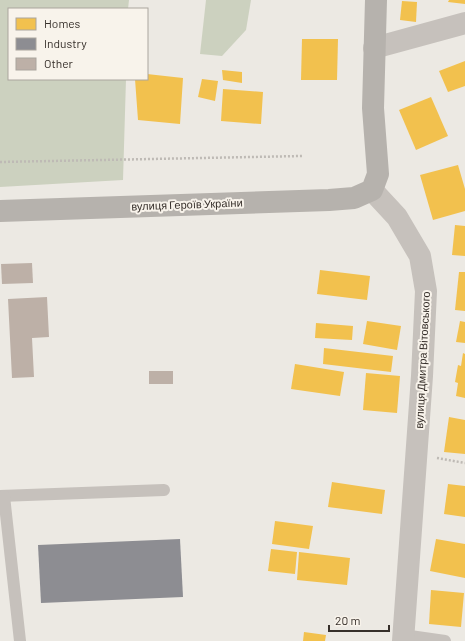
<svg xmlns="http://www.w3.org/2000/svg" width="465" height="641" font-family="Barlow,sans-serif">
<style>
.green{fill:#ccd1bf}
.homes{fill:#f2c14e}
.industry{fill:#8d8d92}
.building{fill:#bdb0a7}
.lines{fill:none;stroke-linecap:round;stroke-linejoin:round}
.path{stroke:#bebab5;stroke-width:2.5;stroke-dasharray:2 2;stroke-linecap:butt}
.service{stroke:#c6c1bc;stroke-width:12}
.minor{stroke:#c6c1bc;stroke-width:22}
.secondary{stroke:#b6b2ad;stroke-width:22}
.labels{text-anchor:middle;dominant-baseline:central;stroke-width:4;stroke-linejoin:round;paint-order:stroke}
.street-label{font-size:11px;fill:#362f2a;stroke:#f8f3eb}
</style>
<rect width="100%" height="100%" fill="#ece9e3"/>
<!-- green -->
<g class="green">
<polygon points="0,0 129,0 128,9 9,9 9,79 126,79 123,180 0,187"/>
<polygon points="206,0 251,0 246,30 222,56 200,54"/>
</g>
<!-- homes -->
<g class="homes">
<polygon points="449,0 465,0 465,4 448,2"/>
<polygon points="402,1 417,2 416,22 400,20"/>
<polygon points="302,39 338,39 337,80 301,80"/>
<polygon points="465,61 465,86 448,92 439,71"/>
<polygon points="222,70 242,72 242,83 223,80"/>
<polygon points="147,74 183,78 180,124 138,120 135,79 147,79"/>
<polygon points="202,79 218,81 215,101 198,97"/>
<polygon points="223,89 263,92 261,124 221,121"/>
<polygon points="431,97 448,136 416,150 399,110"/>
<polygon points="458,165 465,189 465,211 433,220 420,175"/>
<polygon points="455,225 465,226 465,256 452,255"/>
<polygon points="320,270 370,276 367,300 317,294"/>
<polygon points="459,272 465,272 465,311 455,310"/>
<polygon points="367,321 401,326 397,350 363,344"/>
<polygon points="460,321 465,322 465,343 456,342"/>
<polygon points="316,323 353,326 352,340 315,338"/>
<polygon points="324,348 393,356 391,372 323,364"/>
<polygon points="463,353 465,354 465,398 456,396 458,383 455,382 458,365 461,366"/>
<polygon points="295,364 344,372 340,396 291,389"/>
<polygon points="366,373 400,376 397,413 363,410"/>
<polygon points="449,417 465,420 465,454 444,452"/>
<polygon points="332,482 385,490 382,514 328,507"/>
<polygon points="448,484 465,486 465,517 444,514"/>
<polygon points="275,521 313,526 309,549 272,544"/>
<polygon points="436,539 465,544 465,578 430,571"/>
<polygon points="271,549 297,552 295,574 268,571"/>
<polygon points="299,552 350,558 347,585 297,580"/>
<polygon points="431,590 464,593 461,627 429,624"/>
<polygon points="304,632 326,635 325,641 303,641"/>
</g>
<!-- industry -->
<polygon class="industry" points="180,539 183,597 41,603 38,545"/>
<!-- building -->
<g class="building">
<polygon points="32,263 33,283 2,284 1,264"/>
<polygon points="47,297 49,337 32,338 34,377 12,378 8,299"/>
<rect x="149" y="371" width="24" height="13"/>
</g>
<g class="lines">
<!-- path -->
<g class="path">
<polyline points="0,162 302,156"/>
<polyline points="437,458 465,463"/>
</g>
<!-- service -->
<g class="service">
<polyline points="0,496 164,490"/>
<polyline points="4,496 20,641"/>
<polyline points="403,635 445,641"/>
</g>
<!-- minor -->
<g class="minor">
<polyline points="374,48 465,23"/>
<polyline points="372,190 397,217 420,256 426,291 422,376 403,641"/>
</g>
<!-- secondary -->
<polyline class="secondary" points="0,211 329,200 354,198 372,190 378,174 373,108 376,0"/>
</g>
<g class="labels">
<!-- street labels -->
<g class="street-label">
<text transform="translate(187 204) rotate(-2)">вулиця Героїв України</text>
<text transform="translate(422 360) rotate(-87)">вулиця Дмитра Вітовського</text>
</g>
</g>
<!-- legend -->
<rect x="8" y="8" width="140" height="72" fill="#f8f3eb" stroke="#aaa59e"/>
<rect x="16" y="18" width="20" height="12" fill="#f2c14e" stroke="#aaa59e"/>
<text x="44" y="28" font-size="12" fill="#362f2a">Homes</text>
<rect x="16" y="38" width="20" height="12" fill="#8d8d92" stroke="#aaa59e"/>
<text x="44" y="48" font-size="12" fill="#362f2a">Industry</text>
<rect x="16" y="58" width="20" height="12" fill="#bdb0a7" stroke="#aaa59e"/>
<text x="44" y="68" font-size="12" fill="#362f2a">Other</text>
<!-- scale -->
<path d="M329 625v6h60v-6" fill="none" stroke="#362f2a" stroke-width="2"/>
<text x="335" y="625" font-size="12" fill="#362f2a" stroke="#f8f3eb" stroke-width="3" paint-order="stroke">20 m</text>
</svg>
